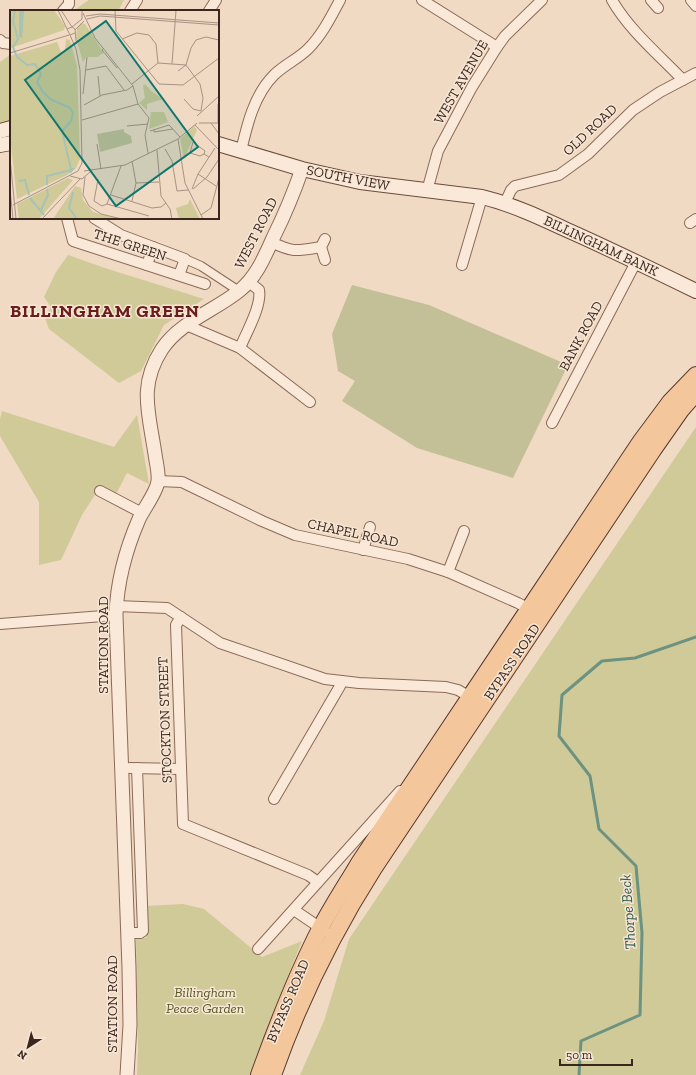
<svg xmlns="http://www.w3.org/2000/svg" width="696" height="1075" font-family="'Zilla Slab',serif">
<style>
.green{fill:#cfca97}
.cemetery{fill:#c3c097}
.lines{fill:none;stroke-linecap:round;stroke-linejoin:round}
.stream{stroke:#6c9281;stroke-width:3}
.pedestrian-casing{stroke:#8b6a59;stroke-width:10}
.minor-casing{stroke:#8b6a59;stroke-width:12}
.tertiary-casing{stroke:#8b6a59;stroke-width:15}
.secondary-casing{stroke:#6d4b3d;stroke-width:16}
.primary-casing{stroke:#59392e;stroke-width:18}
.pedestrian{stroke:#fae9d8;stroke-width:8}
.minor{stroke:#fae9d8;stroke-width:10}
.tertiary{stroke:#fae9d8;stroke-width:13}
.secondary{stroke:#fae9d8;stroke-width:14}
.primary{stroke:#f4c69b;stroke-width:16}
.labels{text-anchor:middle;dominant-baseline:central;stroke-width:3;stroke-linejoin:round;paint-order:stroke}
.street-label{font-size:14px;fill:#3b261e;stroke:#f7e6d4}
.park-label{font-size:14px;font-style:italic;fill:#555824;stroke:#f7e6d4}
.water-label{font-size:15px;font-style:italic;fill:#2d5b4f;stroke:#f7e6d4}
.district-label{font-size:18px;font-weight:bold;letter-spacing:1px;fill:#691d1c;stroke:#f7e6d4}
.inset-river{fill:none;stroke:#a6c3b5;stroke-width:2}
.inset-road{fill:none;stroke:#a89282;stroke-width:1}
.view{fill:#0f766e;fill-opacity:0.15;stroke:#0f766e;stroke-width:2}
.inset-edge{fill:none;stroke:#3b261e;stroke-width:2}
</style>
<rect width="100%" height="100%" fill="#f0dac4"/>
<!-- green -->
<g class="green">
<polygon points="89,0 124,0 118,11 73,11"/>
<polygon points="11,54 11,124 0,126 0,62"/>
<polygon points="68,255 108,269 204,299 164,325 141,371 119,383 49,329 45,318 51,307 44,297 56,272"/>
<polygon points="2,411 114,447 137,415 149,484 127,473 115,496 96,493 82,515 61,560 39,565 39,502 0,436 0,419"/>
<polygon points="696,427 696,1075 300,1075 324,1021 349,939"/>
<polygon points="183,904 204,909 262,957 302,941 268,1026 251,1075 137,1075 138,1048 136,938 146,938 146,906"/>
</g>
<!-- cemetery -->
<polygon class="cemetery" points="352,285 429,305 568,365 513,478 417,448 342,401 355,381 338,371 332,334"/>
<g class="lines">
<!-- stream -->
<polyline class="stream" points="579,1075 581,1041 640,1015 642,933 636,866 599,829 590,776 559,736 562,695 602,661 635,658 696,637"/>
<!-- pedestrian casing -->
<g class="pedestrian-casing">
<polyline id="pedestrian" points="185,259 201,266 239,291"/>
</g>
<!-- minor casing -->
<g class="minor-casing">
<g id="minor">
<polyline points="422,0 497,47"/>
<path d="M612 0C629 30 659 55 683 80"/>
<polyline points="651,0 658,8"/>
<polyline points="691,0 696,6"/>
<polyline points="63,11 69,4 69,0"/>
<polyline points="130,11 137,0"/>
<polyline points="209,11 216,0"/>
<polyline points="0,40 3,43 11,44"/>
<path d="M241 151C247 125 254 95 274 75 284 65 298 59 308 49 322 35 331 17 340 0"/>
<polyline points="427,191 438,151 472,87 497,47 505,36 542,0"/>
<polyline points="505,203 511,190 515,186 559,175 588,154 633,110 660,92 696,73"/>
<polyline points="67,218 73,241 205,284"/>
<polyline points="94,218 121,235 185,259 179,275"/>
<polyline points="690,223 696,219"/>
<path d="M271 242C294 253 297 251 321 247"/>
<polyline points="325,260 321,247 325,239"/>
<polyline points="147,265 153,247"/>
<polyline points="462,265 482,197"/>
<polyline points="186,325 240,348 310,402"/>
<path d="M240 348C246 333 262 306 259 290L249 282"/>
<polyline points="552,423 636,262"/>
<polyline points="158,481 182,482 262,521 295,535 408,559 448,572 518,603 533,611"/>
<polyline points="100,491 142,513"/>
<polyline points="363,550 370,527"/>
<polyline points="448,572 464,531"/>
<polyline points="116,606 167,608 220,643 325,679 359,683 446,687 458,690 470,697"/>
<polyline points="181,617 176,625 183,824 308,875 318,882"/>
<polyline points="0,624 116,615"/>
<polyline points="130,768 181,769"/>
<polyline points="274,799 340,686 341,681"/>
<polyline points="294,910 325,931"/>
<polyline points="127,933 140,933 143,931 137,768"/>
<polyline points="258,949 400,791"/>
</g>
</g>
<!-- tertiary casing -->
<g class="tertiary-casing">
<path id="tertiary" d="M127 1075 130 1025 129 968 116 615C117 582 126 549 139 519 144 508 157 492 158 481 159 473 156 462 155 454 149 413 138 386 162 349 180 322 214 311 239 291 256 278 265 256 274 236 285 214 294 192 302 169"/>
</g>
<!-- secondary casing -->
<g class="secondary-casing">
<g id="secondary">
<polyline points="0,131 11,128"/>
<path d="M218 144 302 169 360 182 482 197C511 204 539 217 567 230 610 249 653 270 696 291"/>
<polyline points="0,145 11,143"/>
</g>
</g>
<!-- primary casing -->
<g class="primary-casing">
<g id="primary">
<path d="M259 1075C277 1025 296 976 320 929 332 906 346 885 359 863L641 441 670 402 696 375"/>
<path d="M273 1075C299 1001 332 934 374 868L653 450 681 410 696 393"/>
</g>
</g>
<!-- pedestrian -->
<use href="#pedestrian" class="pedestrian"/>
<!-- minor -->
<use href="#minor" class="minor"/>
<!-- tertiary -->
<use href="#tertiary" class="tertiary"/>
<!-- secondary -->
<use href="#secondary" class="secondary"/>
<!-- primary -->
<use href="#primary" class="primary"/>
</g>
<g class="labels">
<!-- street labels -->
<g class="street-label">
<text transform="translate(461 82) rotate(-60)">WEST AVENUE</text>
<text transform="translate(590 130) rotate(-43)">OLD ROAD</text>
<text transform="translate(348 178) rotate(11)">SOUTH VIEW</text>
<text transform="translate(256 233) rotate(-63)">WEST ROAD</text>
<text transform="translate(130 245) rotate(18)">THE GREEN</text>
<text transform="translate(601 246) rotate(25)">BILLINGHAM BANK</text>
<text transform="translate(581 336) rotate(-62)">BANK ROAD</text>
<text transform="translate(353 533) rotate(12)">CHAPEL ROAD</text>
<text transform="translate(103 645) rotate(-90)">STATION ROAD</text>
<text transform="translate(512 662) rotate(-56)">BYPASS ROAD</text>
<text transform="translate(165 720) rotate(-92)">STOCKTON STREET</text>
<text transform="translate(288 1001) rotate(-67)">BYPASS ROAD</text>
<text transform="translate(112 1004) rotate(-90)">STATION ROAD</text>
</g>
<!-- park labels -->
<g class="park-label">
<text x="205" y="992">Billingham<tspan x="205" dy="16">Peace Garden</tspan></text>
</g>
<!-- water labels -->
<g class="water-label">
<text transform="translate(628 912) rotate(-94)">Thorpe Beck</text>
</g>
<!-- district labels -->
<g class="district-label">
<text x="105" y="311">BILLINGHAM GREEN</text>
</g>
</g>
<!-- overview -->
<g transform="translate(10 10)">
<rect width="209" height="209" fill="#f0dac4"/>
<path d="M0 0H44L55 16 54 20 1 38ZM71 13 75 14 94 43 87 47H76L73 52 66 28 67 18ZM56 29 60 30 67 56 70 149 66 158 57 165 7 189 0 126V46L47 32 51 42 55 40ZM135 74 141 81 153 89 137 94V100L129 93 135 88 133 76ZM141 102H154L158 112 139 119ZM184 116 187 120 174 149 170 129ZM58 168 63 170 29 209H9L7 194ZM65 176 71 178 73 190 83 202 109 209H43ZM180 189 190 209H169L166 198 178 194Z" fill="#cfca97"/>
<path d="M114 119V122L121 126 122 133 90 142 87 124Z" fill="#c3c097"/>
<path d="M9 0 14 1 12 28 9 27Z" fill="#a6c3b5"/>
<path class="inset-river" d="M5 0 3 11 8 29 3 37 7 47 17 55 25 54 31 64 27 72 33 82 40 89 60 98 63 103 61 111 52 121 61 159H63L60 163M9 171 15 170 19 185M37 175V166L61 160M63 182 59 198 67 209M20 188 34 205M31 200 38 185 37 179"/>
<path class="inset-road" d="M48 0 57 19M51 0 62 17M105 0 106 21 149 74 173 75 209 48M73 3 85 28 123 76 128 94M76 6 90 4 209 13M77 9 90 6 209 15M62 17 72 9V0M65 20 74 11M65 23 60 25 57 19 62 17 65 19 66 31M112 29 127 23 139 25 146 34 148 53M94 38 92 40 107 58M0 43 59 25M162 54 166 0M76 60 96 56 114 80M168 61 176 55 181 38 186 30 196 27 209 30M88 66 90 86M122 74 148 53 176 55 190 74 193 88 191 101 183 99 174 89M73 84 77 47M128 94 139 108 135 125 138 143M74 95 92 85 117 80 123 76M187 106 209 86M72 110 128 94M189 113H209M201 113 209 124M208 113V94M185 115 209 140M117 116 138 114M144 120V122L163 119M140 121 159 115 170 127M168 129 175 173 193 209M87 134 91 159M155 139 162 151 167 181 178 180M147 140 151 186 160 199 162 209M194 144 190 146 180 143 183 132 195 141 194 144 199 147M0 148 6 209M122 151 126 173 122 191M74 161 115 155 168 129 187 113M188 164 206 176M60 166 72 169 80 162M75 167 73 185 79 196 91 204 112 209M88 169 84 191 92 196 97 194M126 173 149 172M0 179 3 209M182 179 188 164 205 138M183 179 197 167 209 149M101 185 142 198 151 197 156 193M97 194 139 206M97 194 111 156M3 195 68 161 72 153 70 60 66 39 60 25M191 205 201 198 209 168M32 209 70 169"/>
<path class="view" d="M96 11 188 137 106 196 15 70Z"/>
<rect width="209" height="209" class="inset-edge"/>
</g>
<!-- north arrow -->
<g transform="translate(28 1047) rotate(216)" stroke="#f7e6d4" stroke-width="3" paint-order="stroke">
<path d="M0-3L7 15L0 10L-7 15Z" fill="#3b261e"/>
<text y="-6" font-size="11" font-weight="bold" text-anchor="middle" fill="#3b261e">N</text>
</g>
<!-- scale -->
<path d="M560 1059v6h72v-6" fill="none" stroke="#3b261e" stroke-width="2"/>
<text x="566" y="1059" font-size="12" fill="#3b261e" stroke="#f7e6d4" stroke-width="3" paint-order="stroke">50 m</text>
</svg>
